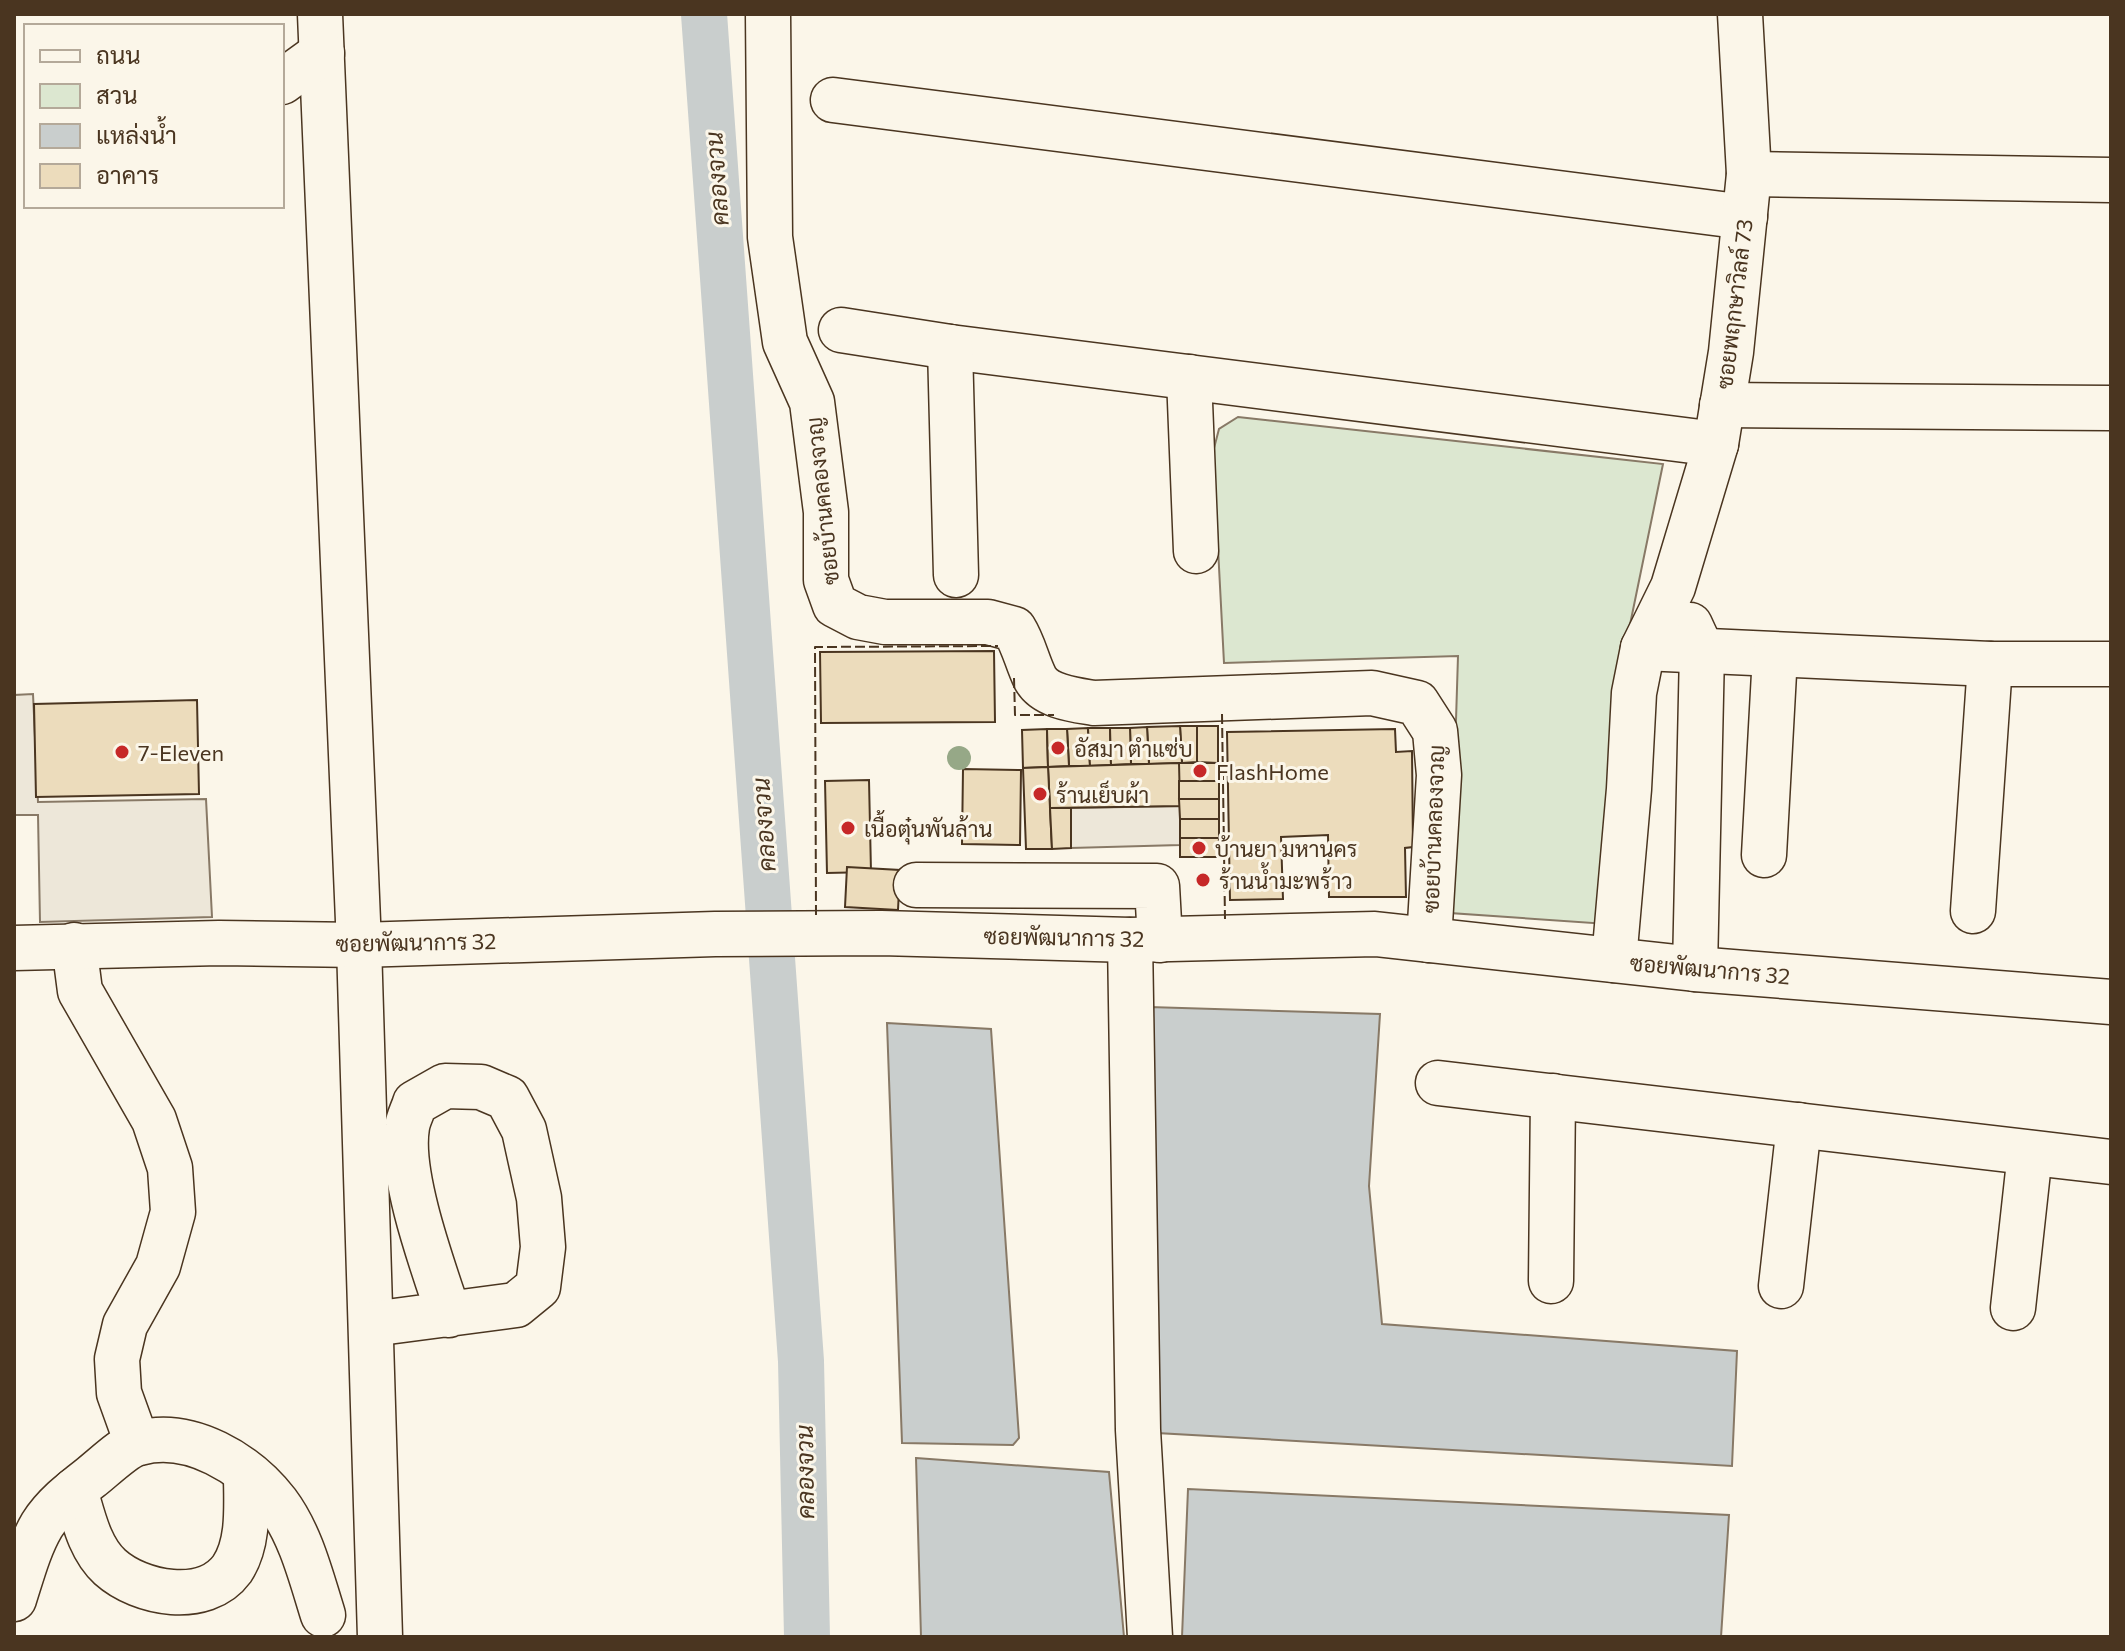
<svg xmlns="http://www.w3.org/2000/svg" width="2125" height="1651" font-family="Commissioner,Sarabun,sans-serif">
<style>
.green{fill:#dce7d0;stroke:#887966;stroke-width:2}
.parking{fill:#ede7d9;stroke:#887966;stroke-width:2}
.water{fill:#c9cecd;stroke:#887966;stroke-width:2}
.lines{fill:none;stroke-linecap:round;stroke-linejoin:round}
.canal{stroke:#c9cecd;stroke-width:46}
.building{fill:#ecdcbc;stroke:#4a3520;stroke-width:2}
.minor-casing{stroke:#4a3520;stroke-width:47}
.minor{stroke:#fbf6e9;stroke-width:44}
.fence{stroke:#4a3520;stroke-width:2;stroke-dasharray:10 4;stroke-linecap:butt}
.tree{fill:#96a887}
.poi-dot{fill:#c62828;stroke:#fbf6e9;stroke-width:3}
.labels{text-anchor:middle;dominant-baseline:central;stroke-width:6;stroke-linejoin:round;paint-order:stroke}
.street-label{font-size:22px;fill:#4a3520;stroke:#fbf6e9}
.poi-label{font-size:22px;fill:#4a3520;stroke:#fbf6e9;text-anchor:start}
.water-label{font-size:24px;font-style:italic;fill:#4a3520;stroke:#fbf6e9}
</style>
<rect width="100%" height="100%" fill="#fbf6e9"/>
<!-- green -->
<polygon class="green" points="1238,417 1663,464 1625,649 1607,924 1450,913 1458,656 1224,663 1213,452 1219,429"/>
<!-- parking -->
<g class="parking">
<polygon points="33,694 38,802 206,799 212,917 40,922 38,815 14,815 14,695"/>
<polygon points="1180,806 1180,845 1071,848 1071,808"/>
</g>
<!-- water -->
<g class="water">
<polygon points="1149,1007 1380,1014 1369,1186 1382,1324 1737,1351 1732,1466 1157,1433"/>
<polygon points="887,1023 991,1029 1019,1438 1013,1445 902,1443"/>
<polygon points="916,1458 1109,1472 1124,1637 921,1637"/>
<polygon points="1188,1489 1729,1515 1721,1637 1182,1637"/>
</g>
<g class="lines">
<!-- canal -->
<polyline class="canal" points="704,14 801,1361 807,1637"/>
</g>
<!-- building -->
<g class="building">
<polygon points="994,651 995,722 821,723 820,652"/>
<polygon points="197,700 199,794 36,797 34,704"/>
<polygon points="1180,726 1197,726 1197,762 1182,763"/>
<polygon points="1180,726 1182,763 1149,764 1147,727"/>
<polygon points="1197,726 1218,726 1218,763 1197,762"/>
<polygon points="1147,727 1149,764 1131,764 1130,728"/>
<polygon points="1088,728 1090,766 1069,766 1067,729"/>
<polygon points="1088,728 1110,728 1111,765 1090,766"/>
<polygon points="1110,728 1130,728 1131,764 1111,765"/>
<polygon points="1047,729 1048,767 1023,768 1022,730"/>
<polygon points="1047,729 1067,729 1069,766 1048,767"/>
<polygon points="1395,729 1396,752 1412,751 1413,847 1405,848 1406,897 1329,897 1328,835 1281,837 1283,899 1230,900 1227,732"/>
<polygon points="1179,763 1218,763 1219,781 1179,781"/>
<polygon points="1179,763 1180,806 1050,808 1048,767"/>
<polygon points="1048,767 1052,849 1026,849 1023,768"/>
<polygon points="963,769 1021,770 1020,845 962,844"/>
<polygon points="869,780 871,872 827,873 825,781"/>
<rect x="1179" y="781" width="40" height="18"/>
<polygon points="1179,799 1219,799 1219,819 1180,819"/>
<polygon points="1050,808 1071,808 1071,848 1052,849"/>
<rect x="1180" y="819" width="39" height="19"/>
<polygon points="1180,838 1219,838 1218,857 1180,857"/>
<polygon points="847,867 900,870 898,910 845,907"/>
</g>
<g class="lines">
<!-- minor casing -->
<g class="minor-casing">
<g id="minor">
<polyline points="320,14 359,945 380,1637"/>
<path d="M768 14 770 237 785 342 812 402 826 512V580L835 605 858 617 885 622H988L1014 629C1024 645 1027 662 1035 678 1045 697 1076 700 1094 703L1372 693 1417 703 1435 731 1439 775 1429 940"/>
<polyline points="282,82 322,53"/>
<polyline points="833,100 1745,217"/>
<polyline points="1749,174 2111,180"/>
<polyline points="841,330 950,347 1716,444"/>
<polyline points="950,347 956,575"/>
<polyline points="1189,377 1196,551"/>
<polyline points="1722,405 2111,408"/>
<polyline points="1690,625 1702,651 1695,969"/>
<polyline points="1643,648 1990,664 2111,664"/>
<polyline points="1764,855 1775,655"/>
<polyline points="916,885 1157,886 1160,940"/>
<polyline points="1973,911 1990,664"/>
<polyline points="1130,940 1138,1430 1150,1637"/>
<polyline points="74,945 80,991 154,1120 170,1168 173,1212 158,1266 125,1325 117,1359 119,1393 137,1443"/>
<polyline points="14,948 219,943 359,945 715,934 881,933 1130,940 1375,934 1695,969 2111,1002"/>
<polyline points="1614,960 1629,789 1634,693 1643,648 1673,587 1716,444 1731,352 1749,174 1740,14"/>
<polyline points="1438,1083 2111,1162"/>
<polyline points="1551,1281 1553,1096"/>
<polyline points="1781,1286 1799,1125"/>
<polyline points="2013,1308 2030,1153"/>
<path d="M372 1324 516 1305 538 1287 543 1247 539 1198 524 1130 507 1098 481 1087 445 1086 415 1103C413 1110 408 1119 407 1127 399 1175 433 1267 449 1315"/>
<path d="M75 1490C83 1516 89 1548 110 1567 140 1594 205 1606 232 1569 250 1542 246 1504 246 1473"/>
<path d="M14 1599C22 1574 29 1547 42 1525 54 1506 72 1492 90 1478 102 1469 125 1446 139 1443 190 1429 247 1464 277 1503 301 1535 311 1577 323 1615"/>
</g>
</g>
<!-- minor -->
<use href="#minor" class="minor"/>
<!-- fence -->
<g class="fence">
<polyline points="1014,678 1015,715 1054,715"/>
<polyline points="1222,714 1225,919"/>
<polyline points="816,915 815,647 998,646"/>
</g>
</g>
<!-- trees -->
<circle class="tree" cx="959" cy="758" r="12"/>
<!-- markers -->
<g class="poi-dot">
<circle cx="1058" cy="748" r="8"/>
<circle cx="122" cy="752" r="8"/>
<circle cx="1200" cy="771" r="8"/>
<circle cx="1040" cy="794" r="8"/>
<circle cx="848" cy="828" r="8"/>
<circle cx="1199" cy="848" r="8"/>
<circle cx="1203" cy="880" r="8"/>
</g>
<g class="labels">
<!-- street labels -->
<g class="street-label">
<text transform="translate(1734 304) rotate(-83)">ซอยพฤกษาวิลล์ 73</text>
<text transform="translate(822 501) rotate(-96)">ซอยบ้านคลองจวญ</text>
<text transform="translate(1433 829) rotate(-88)">ซอยบ้านคลองจวญ</text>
<text transform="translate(1064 937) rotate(1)">ซอยพัฒนาการ 32</text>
<text transform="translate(416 942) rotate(-1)">ซอยพัฒนาการ 32</text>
<text transform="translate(1710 969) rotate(5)">ซอยพัฒนาการ 32</text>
</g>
<!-- poi labels -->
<g class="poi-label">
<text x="1074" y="748">อัสมา ตำแซ่บ</text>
<text x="138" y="752">7-Eleven</text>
<text x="1216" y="771">FlashHome</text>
<text x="1056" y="794">ร้านเย็บผ้า</text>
<text x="864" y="828">เนื้อตุ๋นพันล้าน</text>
<text x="1215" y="848">บ้านยา มหานคร</text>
<text x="1219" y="880">ร้านน้ำมะพร้าว</text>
</g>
<!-- water labels -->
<g class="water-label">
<text transform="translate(716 179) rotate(-94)">คลองจวน</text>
<text transform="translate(763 825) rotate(-94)">คลองจวน</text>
<text transform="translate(804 1472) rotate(-91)">คลองจวน</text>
</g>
</g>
<!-- border -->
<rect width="2125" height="1651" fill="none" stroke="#4a3520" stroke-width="32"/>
<!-- legend -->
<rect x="24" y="24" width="260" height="184" fill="#fbf6e9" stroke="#b4a999" stroke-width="2"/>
<rect x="40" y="50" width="40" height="12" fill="#fbf6e9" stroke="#b4a999" stroke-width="2"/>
<text x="96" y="64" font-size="24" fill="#4a3520">ถนน</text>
<rect x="40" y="84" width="40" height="24" fill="#dce7d0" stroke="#b4a999" stroke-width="2"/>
<text x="96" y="104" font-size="24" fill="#4a3520">สวน</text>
<rect x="40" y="124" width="40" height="24" fill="#c9cecd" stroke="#b4a999" stroke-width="2"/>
<text x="96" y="144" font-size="24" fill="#4a3520">แหล่งน้ำ</text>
<rect x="40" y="164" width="40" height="24" fill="#ecdcbc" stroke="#b4a999" stroke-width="2"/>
<text x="96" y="184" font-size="24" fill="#4a3520">อาคาร</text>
</svg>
